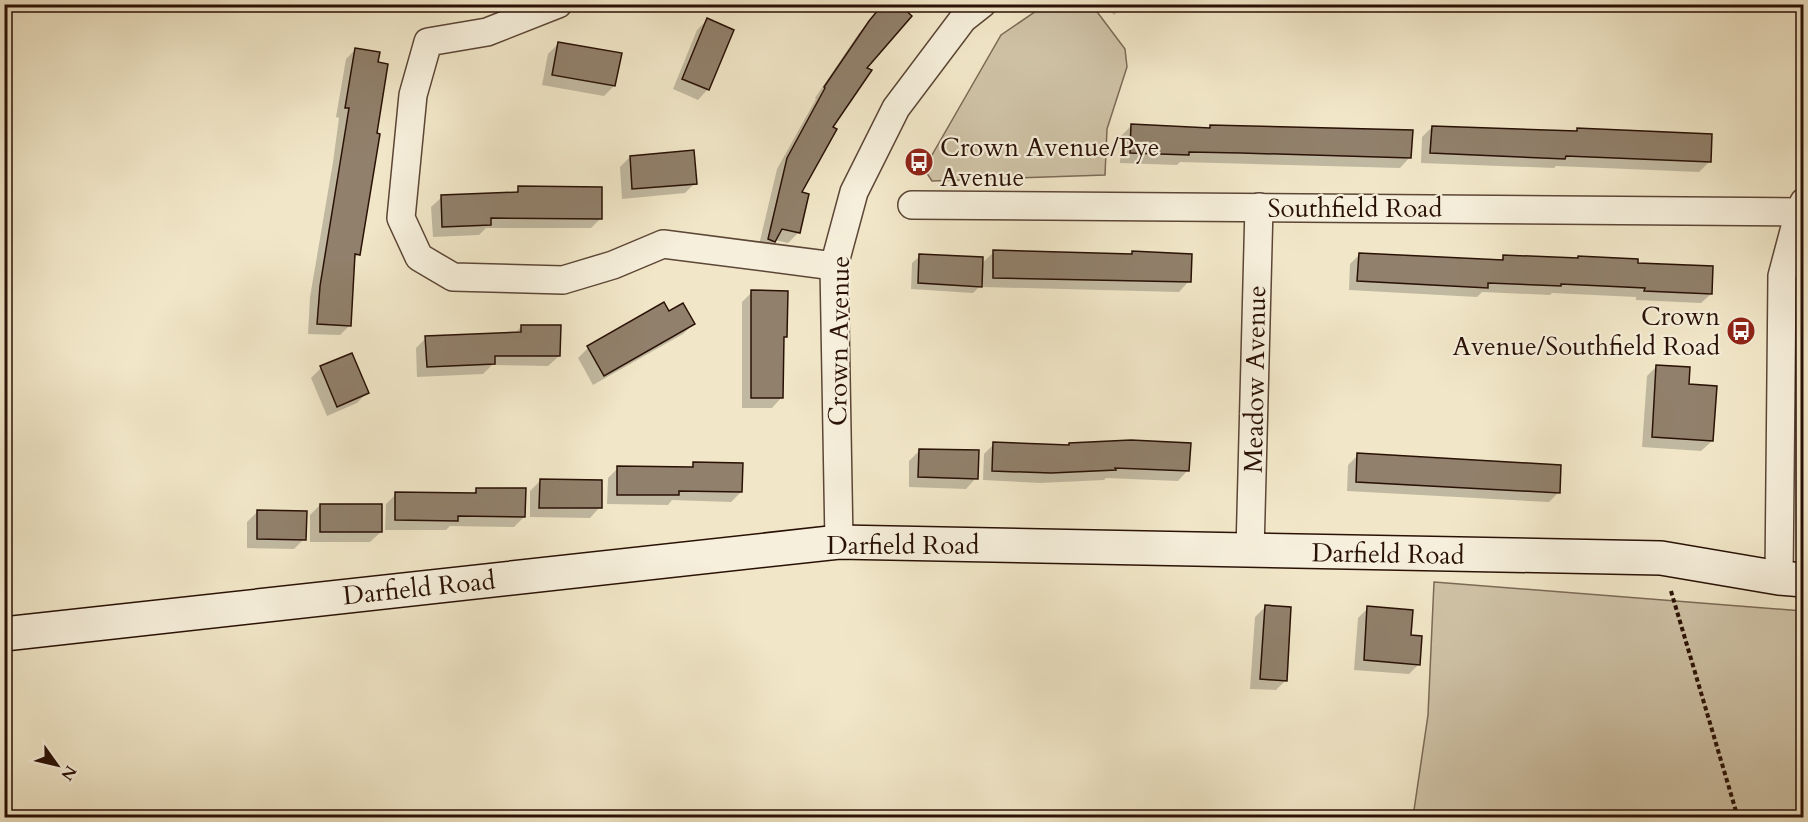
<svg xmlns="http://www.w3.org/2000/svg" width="1808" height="822" font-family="Cardo,serif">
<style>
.green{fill:#cfc3a7;stroke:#7c6a56;stroke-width:1.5}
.shadow{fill:#0003}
.building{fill:#91806b;stroke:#2a1106;stroke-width:1.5}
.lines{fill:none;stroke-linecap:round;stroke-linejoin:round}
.street-casing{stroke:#5c4636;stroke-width:30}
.secondary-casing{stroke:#2a1106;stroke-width:36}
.path{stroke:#2a1106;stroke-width:4;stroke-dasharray:4.5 3;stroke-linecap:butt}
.street{stroke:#f6efdb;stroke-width:27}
.secondary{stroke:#f6efdb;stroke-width:33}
.labels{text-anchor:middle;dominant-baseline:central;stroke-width:4.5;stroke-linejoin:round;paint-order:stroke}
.poi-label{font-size:26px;fill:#2a1106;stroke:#f6efdb;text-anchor:start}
.street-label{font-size:26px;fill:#2a1106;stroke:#f6efdb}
</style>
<rect width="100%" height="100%" fill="#f1e7c8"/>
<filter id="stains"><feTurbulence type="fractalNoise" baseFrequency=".00333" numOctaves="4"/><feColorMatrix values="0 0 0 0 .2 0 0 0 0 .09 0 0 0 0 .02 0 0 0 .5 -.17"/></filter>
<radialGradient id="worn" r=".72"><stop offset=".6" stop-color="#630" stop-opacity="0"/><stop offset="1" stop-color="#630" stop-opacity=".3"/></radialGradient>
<!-- green -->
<g class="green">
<polygon points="1045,5 1092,5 1125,49 1127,67 1107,129 1105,175 932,181 924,169 1001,35"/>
<polygon points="1434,582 1803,611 1803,817 1413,817 1428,715"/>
</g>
<!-- shadow -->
<g class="shadow">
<polygon points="1105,4 1126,4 1114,15"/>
<polygon points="1777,4 1804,4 1804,15"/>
<polygon points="880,9 865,68 831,127 799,193 798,233 788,243 775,240 764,251 758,249 777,169 816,99 815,98 859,33"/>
<polygon points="707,20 708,89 698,100 673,89 697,30"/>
<polygon points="559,43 614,86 604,96 542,85 548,54"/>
<polygon points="356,49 358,254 354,259 350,325 340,335 308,334 310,297 333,162 339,118 336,117 346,59"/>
<polygon points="1131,126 1208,129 1210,127 1410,157 1400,168 1180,162 1177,165 1120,163 1121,136"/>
<polygon points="1432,127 1575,132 1578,130 1709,162 1699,172 1556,166 1554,168 1421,163 1422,137"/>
<polygon points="630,157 695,183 685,193 622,199 620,167"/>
<polygon points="519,188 601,218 591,228 486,228 479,235 433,237 431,207 442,197 513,194"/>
<polygon points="994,252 1130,255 1133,253 1189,281 1179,292 983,287 983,278 980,277 980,286 973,293 911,289 912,263 920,256 981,264"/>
<polygon points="1360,254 1499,261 1504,257 1636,264 1711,294 1701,303 1636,300 1636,297 1552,293 1550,295 1482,292 1477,297 1349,290 1350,264"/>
<polygon points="752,292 786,336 783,339 782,397 772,408 742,408 742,302"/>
<polygon points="669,313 693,324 683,334 593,385 578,358 588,348"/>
<polygon points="522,326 559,356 548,366 492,365 483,374 417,377 416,348 426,338 514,334"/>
<polygon points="1657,366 1687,386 1712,441 1701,451 1642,447 1647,376"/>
<polygon points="321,368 367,393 357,403 327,416 311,378"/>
<polygon points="994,444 1067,447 1069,445 1188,470 1178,481 1106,478 1104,480 1040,483 983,480 984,454"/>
<polygon points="919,451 976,478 966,489 909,487 909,461"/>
<polygon points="1358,455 1559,492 1549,502 1347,491 1348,465"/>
<polygon points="694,464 741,492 731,502 672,500 668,505 607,504 608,478 618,468 689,468"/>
<polygon points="540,481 600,507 590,518 530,517 530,491"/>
<polygon points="477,489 524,517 514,527 450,526 446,530 385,530 386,504 396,494 472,494"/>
<polygon points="320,505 381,532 370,542 310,542 310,515"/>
<polygon points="258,511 304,539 294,549 247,548 247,522"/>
<polygon points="1265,607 1286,680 1276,690 1250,689 1255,617"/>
<polygon points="1368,608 1409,636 1419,664 1409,674 1354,670 1358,618"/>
</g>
<!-- building -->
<g class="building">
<polygon points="883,4 899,4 912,16 867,68 872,70 833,127 837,129 802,192 809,194 800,233 782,229 775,242 768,239 787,158 825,88 824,87 869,21"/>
<polygon points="707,18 734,30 709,90 682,79"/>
<polygon points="558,42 622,53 615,86 552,75"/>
<polygon points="355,48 380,52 378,62 388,64 377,133 380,134 360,255 355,254 351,326 317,324 320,286 342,151 349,108 345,108"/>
<polygon points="1131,124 1210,128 1210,125 1413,130 1411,158 1241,153 1189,152 1189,155 1130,153"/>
<polygon points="1432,126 1577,131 1577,128 1712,134 1711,162 1566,156 1565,159 1430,153"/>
<polygon points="694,150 697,184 632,189 630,156"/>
<polygon points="518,186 602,187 602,219 491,218 491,225 442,227 441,195 518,192"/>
<polygon points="993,250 1132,254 1132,251 1192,254 1191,282 993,278"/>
<polygon points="1359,253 1503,260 1503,255 1578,258 1578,256 1638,259 1638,263 1713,266 1712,294 1644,291 1645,288 1561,284 1561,286 1488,283 1488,288 1357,281"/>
<polygon points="919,254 983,257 982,287 918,283"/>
<polygon points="751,290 788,291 787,337 784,337 783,398 751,398"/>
<polygon points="664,302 669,311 683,303 695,324 604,376 587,346"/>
<polygon points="521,325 561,325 560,356 495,356 495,364 427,367 425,336 521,332"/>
<polygon points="352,353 369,393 337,407 320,366"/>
<polygon points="1656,365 1690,367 1689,384 1717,386 1713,441 1652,437"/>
<polygon points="1131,440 1191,443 1189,471 1115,468 1116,470 1051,473 992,471 993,442 1069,445 1069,443"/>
<polygon points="919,449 979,450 978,479 918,477"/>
<polygon points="1357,453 1561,465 1560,493 1356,482"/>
<polygon points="693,462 743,463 742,492 679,491 679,495 617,495 617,466 693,467"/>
<polygon points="540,479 602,480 602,508 539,508"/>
<polygon points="476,488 526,488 525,517 458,516 458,521 395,520 395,492 476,493"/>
<rect x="320" y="504" width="62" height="28"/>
<polygon points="257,510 307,511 306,540 257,539"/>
<polygon points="1265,605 1291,607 1287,681 1260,679"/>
<polygon points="1367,606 1413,610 1411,635 1422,636 1420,665 1364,660"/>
</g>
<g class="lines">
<!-- street casing -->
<g class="street-casing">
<g id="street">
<polyline points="558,4 487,32 428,42 413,95 401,218 419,257 453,277 563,280 613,265 663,244 834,266"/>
<polyline points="912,205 1799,212"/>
<polyline points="839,542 834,266 854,192 896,108 963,19 982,4"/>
<polyline points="1250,551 1259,207"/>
<polyline points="1779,578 1782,276 1799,212 1804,202"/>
</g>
</g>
<!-- secondary casing -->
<g class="secondary-casing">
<polyline id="secondary" points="4,634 839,542 1661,558 1779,578 1804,580"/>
</g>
<!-- path -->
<polyline class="path" points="1671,591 1738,818"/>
<!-- street -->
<use href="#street" class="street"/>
<!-- secondary -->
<use href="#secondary" class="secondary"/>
</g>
<!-- icons -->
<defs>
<g id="bus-disc" transform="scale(1.5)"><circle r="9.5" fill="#8f2418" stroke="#f6efdb"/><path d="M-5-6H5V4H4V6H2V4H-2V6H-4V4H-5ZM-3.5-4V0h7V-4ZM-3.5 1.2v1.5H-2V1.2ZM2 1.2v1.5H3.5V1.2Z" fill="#fff"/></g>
</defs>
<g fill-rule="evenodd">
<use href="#bus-disc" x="919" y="162"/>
<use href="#bus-disc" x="1741" y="331"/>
</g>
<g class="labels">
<!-- poi labels -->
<g class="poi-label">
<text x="940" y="147">Crown Avenue/Pye<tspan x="940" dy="30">Avenue</tspan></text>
<text x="1720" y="316" text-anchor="end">Crown<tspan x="1720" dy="30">Avenue/Southfield Road</tspan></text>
</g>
<!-- street labels -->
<g class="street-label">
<text x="1355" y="208">Southfield Road</text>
<text transform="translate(839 341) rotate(-89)">Crown Avenue</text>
<text transform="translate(1255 379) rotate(-89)">Meadow Avenue</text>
<text x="903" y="545">Darfield Road</text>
<text transform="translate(1388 554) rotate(1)">Darfield Road</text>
<text transform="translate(419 588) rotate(-6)">Darfield Road</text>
</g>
</g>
<!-- margin -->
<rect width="1808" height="822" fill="none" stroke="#f1e7c8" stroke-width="24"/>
<rect x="6" y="6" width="1796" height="810" fill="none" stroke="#2a1106" stroke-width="3"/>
<rect x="12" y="12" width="1784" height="798" fill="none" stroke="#2a1106" stroke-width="1.5"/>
<!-- north arrow -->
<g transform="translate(57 765) rotate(124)" stroke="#f6efdb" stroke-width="4.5" paint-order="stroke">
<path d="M0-4.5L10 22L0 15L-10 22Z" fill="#2a1106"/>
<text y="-9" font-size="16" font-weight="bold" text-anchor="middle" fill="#2a1106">N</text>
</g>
<rect width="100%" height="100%" filter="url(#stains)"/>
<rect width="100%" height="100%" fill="url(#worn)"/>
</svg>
